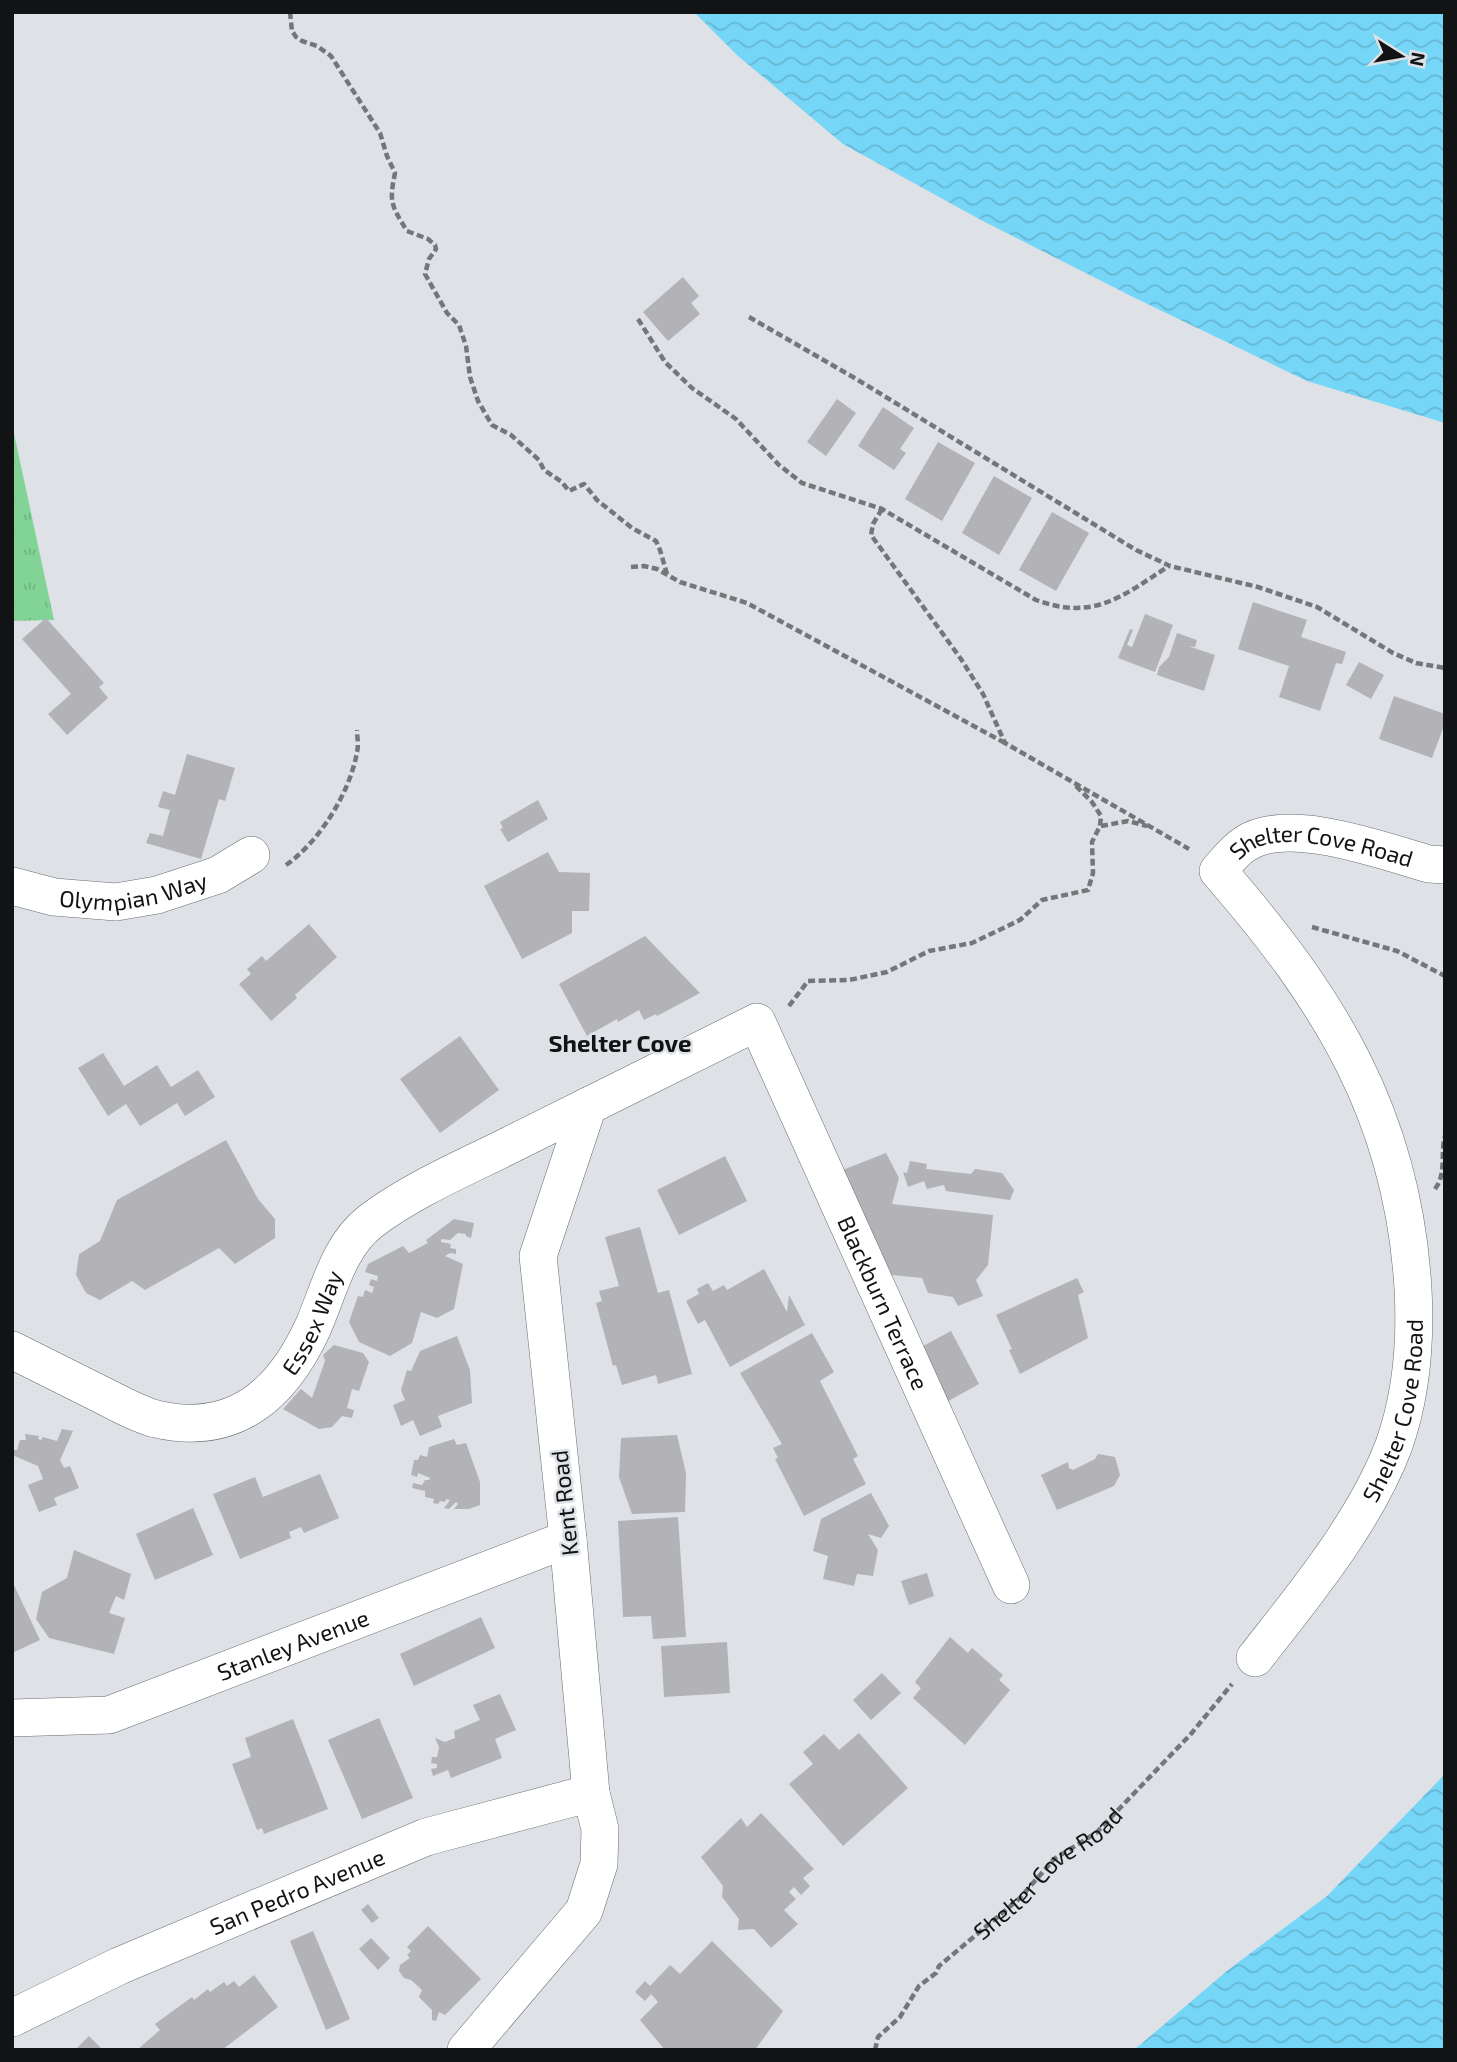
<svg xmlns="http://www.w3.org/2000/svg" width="1457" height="2062" font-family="'Exo 2',sans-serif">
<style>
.park{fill:url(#park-tufts)}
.water{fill:url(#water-waves)}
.building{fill:#b2b2b7}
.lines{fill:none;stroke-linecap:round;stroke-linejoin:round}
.street-casing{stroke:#696c71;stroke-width:38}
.path{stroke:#747679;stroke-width:4.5;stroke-dasharray:7 3.5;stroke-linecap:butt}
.street{stroke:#fff;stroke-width:37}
.labels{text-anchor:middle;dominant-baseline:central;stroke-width:5;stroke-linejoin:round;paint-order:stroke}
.street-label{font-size:23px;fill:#121315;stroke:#dee2e7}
.neighbourhood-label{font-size:24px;font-weight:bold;fill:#121315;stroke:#dee2e7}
</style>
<defs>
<pattern id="park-tufts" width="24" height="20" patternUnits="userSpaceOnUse" patternTransform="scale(1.75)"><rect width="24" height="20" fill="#82d496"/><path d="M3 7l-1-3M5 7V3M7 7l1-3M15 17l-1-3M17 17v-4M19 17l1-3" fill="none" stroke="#6fb580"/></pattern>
<pattern id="water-waves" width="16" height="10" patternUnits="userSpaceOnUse" patternTransform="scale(1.75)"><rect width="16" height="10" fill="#76d6f7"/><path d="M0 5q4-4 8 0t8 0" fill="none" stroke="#65b7d3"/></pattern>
</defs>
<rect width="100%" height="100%" fill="#dee2e7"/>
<!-- park -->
<polygon class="park" points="12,424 54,620 12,621"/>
<!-- water -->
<g class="water">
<polygon points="694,12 1445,12 1445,423 1307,381 1133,297 979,219 843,144 738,56"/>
<polygon points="1445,1774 1445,2050 1134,2050 1228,1970 1327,1896"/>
</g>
<!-- building -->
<g class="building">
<polygon points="683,277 699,296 691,303 700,314 668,341 643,312"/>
<polygon points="837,399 856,413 826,456 807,442"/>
<polygon points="883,407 914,428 900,449 906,453 894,470 858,446"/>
<polygon points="938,442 975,463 942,521 905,499"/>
<polygon points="994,476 1032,498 999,555 962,533"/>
<polygon points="1052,512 1089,533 1056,591 1019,570"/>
<polygon points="1253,602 1307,620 1301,637 1346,652 1342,664 1336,663 1320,711 1279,697 1289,666 1238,649"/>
<polygon points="1145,614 1173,625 1155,672 1118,658 1130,629 1133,630 1127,645 1132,647"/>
<polygon points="46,618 104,683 99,687 108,698 67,735 48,714 71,694 22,639"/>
<polygon points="1177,633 1197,640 1195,647 1188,646 1215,655 1204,691 1157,675 1159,667 1169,657"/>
<polygon points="1359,662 1384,675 1371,699 1346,685"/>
<polygon points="1394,696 1445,714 1445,723 1432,758 1379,739"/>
<polygon points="187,754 235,768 225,801 219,799 201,859 146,843 150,833 163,836 170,810 158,807 163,791 175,795"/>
<polygon points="538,800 548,819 508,842 500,829 503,828 500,822"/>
<polygon points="548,852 559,872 590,873 589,911 572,911 572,933 522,959 484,886"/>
<polygon points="309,924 337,957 295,995 297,998 271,1021 239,984 251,974 247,969 262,956 266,961"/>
<polygon points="645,936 700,993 657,1016 656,1014 644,1020 639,1010 618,1022 617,1019 587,1036 559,984"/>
<polygon points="460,1036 499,1090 440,1133 400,1079"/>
<polygon points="103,1053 124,1086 157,1065 171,1087 198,1070 215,1097 185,1116 177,1103 140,1126 126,1104 108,1116 78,1068"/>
<polygon points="226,1140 258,1199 275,1219 275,1238 235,1264 219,1248 145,1290 132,1281 100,1300 86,1293 76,1275 79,1254 100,1241 117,1200"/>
<polygon points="886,1153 899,1178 892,1204 993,1215 988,1265 976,1280 983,1296 958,1306 953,1297 928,1293 922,1278 882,1274 822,1178"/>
<polygon points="725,1156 747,1201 679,1235 657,1190"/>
<polygon points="910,1161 927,1164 926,1169 971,1174 975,1169 1002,1173 1014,1190 1010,1200 946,1191 944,1185 927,1189 924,1181 908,1187 903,1172 907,1173"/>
<polygon points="454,1219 474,1223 471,1238 466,1236 466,1234 458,1233 450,1240 441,1239 441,1242 451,1244 450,1248 456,1249 456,1254 450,1253 445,1256 463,1264 454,1309 437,1318 421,1312 412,1343 390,1356 359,1342 349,1322 358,1296 363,1297 365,1290 372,1293 374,1287 369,1285 371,1279 377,1281 378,1276 365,1272 368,1264 403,1246 409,1253 428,1243 426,1240"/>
<polygon points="640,1227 658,1293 669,1290 692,1374 658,1384 656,1375 622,1385 616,1365 613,1366 596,1303 602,1301 599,1291 619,1286 605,1237"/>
<polygon points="764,1269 787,1312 789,1295 805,1325 730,1367 705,1320 698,1324 686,1301 699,1294 697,1289 708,1283 713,1291 724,1285 727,1290"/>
<polygon points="1077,1278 1084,1292 1078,1295 1088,1338 1020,1374 1009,1350 1012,1349 996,1315"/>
<polygon points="951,1331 979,1384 943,1404 914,1351"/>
<polygon points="812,1333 834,1372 820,1381 858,1456 853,1459 866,1484 804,1516 775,1459 778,1458 773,1448 782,1444 740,1373"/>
<polygon points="457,1336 470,1370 472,1403 438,1416 442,1427 420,1436 413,1420 401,1426 393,1405 405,1400 401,1390 407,1370 411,1371 420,1351"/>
<polygon points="334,1345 363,1353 369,1362 359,1391 352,1389 347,1408 354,1410 352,1418 342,1416 332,1427 319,1429 283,1409 301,1389 312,1398 325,1361 323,1355"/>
<polygon points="62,1429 73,1431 60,1460 64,1468 70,1466 79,1488 54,1498 57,1505 39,1512 28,1485 43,1479 38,1466 12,1455 13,1450 17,1450 20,1440 26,1440 25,1434 39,1436 38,1439 41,1440 43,1437 57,1441"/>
<polygon points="677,1435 686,1473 685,1512 632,1514 619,1477 621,1438"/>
<polygon points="454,1439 457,1445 466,1443 480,1482 480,1505 469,1509 454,1509 458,1504 456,1502 449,1509 444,1508 450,1500 446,1499 445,1502 440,1501 438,1504 433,1503 434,1499 425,1497 425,1491 412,1488 413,1483 422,1485 425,1480 429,1480 430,1478 418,1473 417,1477 411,1475 414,1460 418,1460 420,1455 427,1457 429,1447"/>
<polygon points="1098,1454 1115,1457 1120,1475 1114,1486 1057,1510 1041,1475 1068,1462 1069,1468 1073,1470 1095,1459"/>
<polygon points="320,1474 339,1518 304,1533 301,1527 289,1532 291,1538 240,1559 213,1494 255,1477 263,1497"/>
<polygon points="871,1493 889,1526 881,1538 868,1534 878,1550 873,1576 857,1574 854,1586 823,1579 828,1556 813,1551 821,1519"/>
<polygon points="193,1508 213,1555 155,1580 136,1534"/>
<polygon points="678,1517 686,1637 653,1639 651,1616 623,1617 618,1521"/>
<polygon points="74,1550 131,1574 124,1600 116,1596 109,1613 125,1618 114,1654 49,1638 36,1619 42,1592 67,1578"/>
<polygon points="927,1573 934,1596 909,1605 901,1581"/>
<polygon points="12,1581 40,1640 12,1653"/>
<polygon points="481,1617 495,1648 414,1686 400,1654"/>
<polygon points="950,1637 968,1653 972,1648 1003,1675 999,1680 1010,1690 965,1745 913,1698 921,1688 915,1682"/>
<polygon points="727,1642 730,1693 664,1697 661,1646"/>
<polygon points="882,1673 901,1693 871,1720 853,1700"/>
<polygon points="500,1694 516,1730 495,1739 502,1758 451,1778 448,1770 433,1776 431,1769 437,1768 437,1764 431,1763 432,1757 437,1757 439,1747 435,1738 445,1742 455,1738 454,1731 480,1720 473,1705"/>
<polygon points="379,1718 413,1798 362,1819 328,1740"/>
<polygon points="293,1719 328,1809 264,1834 262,1828 257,1830 232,1764 251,1757 245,1738"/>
<polygon points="859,1733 908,1788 843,1846 789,1784 813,1764 803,1752 824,1734 839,1750"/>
<polygon points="761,1813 814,1869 803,1878 810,1886 801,1895 794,1887 789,1892 796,1899 784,1910 798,1924 771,1948 754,1929 738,1930 739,1919 722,1897 723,1886 701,1857 741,1818 747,1827"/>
<polygon points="368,1904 379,1918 372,1923 361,1910"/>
<polygon points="428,1926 481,1979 445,2015 439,2012 436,2021 432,2020 432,2010 419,1997 422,1990 411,1980 404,1978 399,1971 400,1965 410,1958 407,1955 411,1951 407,1947"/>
<polygon points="313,1931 350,2019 326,2030 290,1941"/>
<polygon points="371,1938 390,1958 378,1970 359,1949"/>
<polygon points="712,1941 783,2011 755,2050 665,2050 640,2020 658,2002 651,1994 645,2001 635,1992 645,1981 650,1986 670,1965 680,1974"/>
<polygon points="254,1975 278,2007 222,2050 137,2050 160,2030 155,2024 192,1997 194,2000 208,1989 210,1992 224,1982 227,1986 234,1981 239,1987"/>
<polygon points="89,2036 103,2050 75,2050"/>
</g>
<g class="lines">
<!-- street casing -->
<g class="street-casing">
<g id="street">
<path id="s2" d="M12 886 54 897 116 902 157 895 218 875 251 855"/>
<path id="s3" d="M12 1350C42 1365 72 1380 102 1395 120 1404 137 1414 156 1419 234 1437 282 1395 313 1327 329 1291 338 1246 371 1221 412 1190 464 1168 510 1145 592 1104 675 1063 757 1022L1011 1585"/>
<path id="s4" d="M1255 1658C1305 1594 1365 1522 1394 1445 1412 1394 1416 1343 1413 1289 1403 1116 1329 998 1218 871 1226 862 1235 850 1245 844 1287 815 1383 851 1429 864L1445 865"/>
<path id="s5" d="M12 1718 109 1715 568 1539"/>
<path id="s6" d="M12 2018 119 1966 426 1837 591 1793"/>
<polyline points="466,2050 584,1911 599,1864 600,1829 591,1793 568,1539 538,1256 588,1106"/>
</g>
</g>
<!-- path -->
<g class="path">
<path d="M290 12 292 31 296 37 302 41 317 46 331 56 380 133 387 156 395 173C389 202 391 205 407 231L428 239 435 245 436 249 429 259 425 274 447 313 459 325 466 346 470 377 478 401 492 425 511 435 539 460 544 470 562 482 569 491 584 484 597 500 632 528 656 541 660 550 667 574"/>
<polyline points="749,317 858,380 1136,550 1170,566 1258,587 1317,607 1393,653 1416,663 1445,668"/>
<path d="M638 319 665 362 692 388 736 419 779 465 802 483 882 509 1036 600C1094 621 1121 597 1169 566"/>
<polyline points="882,509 873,524 871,535 961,659 983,694 1005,743 1189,849"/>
<polyline points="631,567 644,566 657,569 680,582 747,603 1005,743"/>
<polyline points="1101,826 1128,821 1147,826"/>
<path d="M286 865C319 842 350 793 357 752 359 745 357 737 357 730"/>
<polyline points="1312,927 1397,951 1445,976"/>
<polyline points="789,1006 808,981 849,980 887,972 929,951 972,943 1020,920 1042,900 1088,890 1093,873 1092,842 1100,826 1101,816 1092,802 1075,785"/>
<path d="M1435 1189C1447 1173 1440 1153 1445 1136"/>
<path id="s1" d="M875 2050 878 2037 900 2017 919 1986 936 1973 939 1966 1020 1898 1054 1859 1096 1833 1190 1735 1232 1684"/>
</g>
<!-- street -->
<use href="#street" class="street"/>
</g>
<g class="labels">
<!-- street labels -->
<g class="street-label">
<text stroke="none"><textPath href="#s4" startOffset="1001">Shelter Cove Road</textPath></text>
<text stroke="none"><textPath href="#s2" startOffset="124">Olympian Way</textPath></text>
<text stroke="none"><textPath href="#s3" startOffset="1225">Blackburn Terrace</textPath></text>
<text stroke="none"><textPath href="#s3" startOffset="364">Essex Way</textPath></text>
<text stroke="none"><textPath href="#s4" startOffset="289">Shelter Cove Road</textPath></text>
<text transform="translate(564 1503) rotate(-96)">Kent Road</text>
<text stroke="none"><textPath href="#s5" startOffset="294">Stanley Avenue</textPath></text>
<text stroke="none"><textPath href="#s1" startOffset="252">Shelter Cove Road</textPath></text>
<text stroke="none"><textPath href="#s6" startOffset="312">San Pedro Avenue</textPath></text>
</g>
<!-- neighbourhood labels -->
<g class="neighbourhood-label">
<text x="620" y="1042">Shelter Cove</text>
</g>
</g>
<!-- border -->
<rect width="1457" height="2062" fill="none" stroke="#121315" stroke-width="28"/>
<!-- north arrow -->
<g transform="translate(1401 56) rotate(101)" stroke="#dee2e7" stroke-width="5" paint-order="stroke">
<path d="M0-5L12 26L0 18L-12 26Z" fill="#121315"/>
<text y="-10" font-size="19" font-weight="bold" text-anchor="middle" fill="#121315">N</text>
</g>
</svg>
